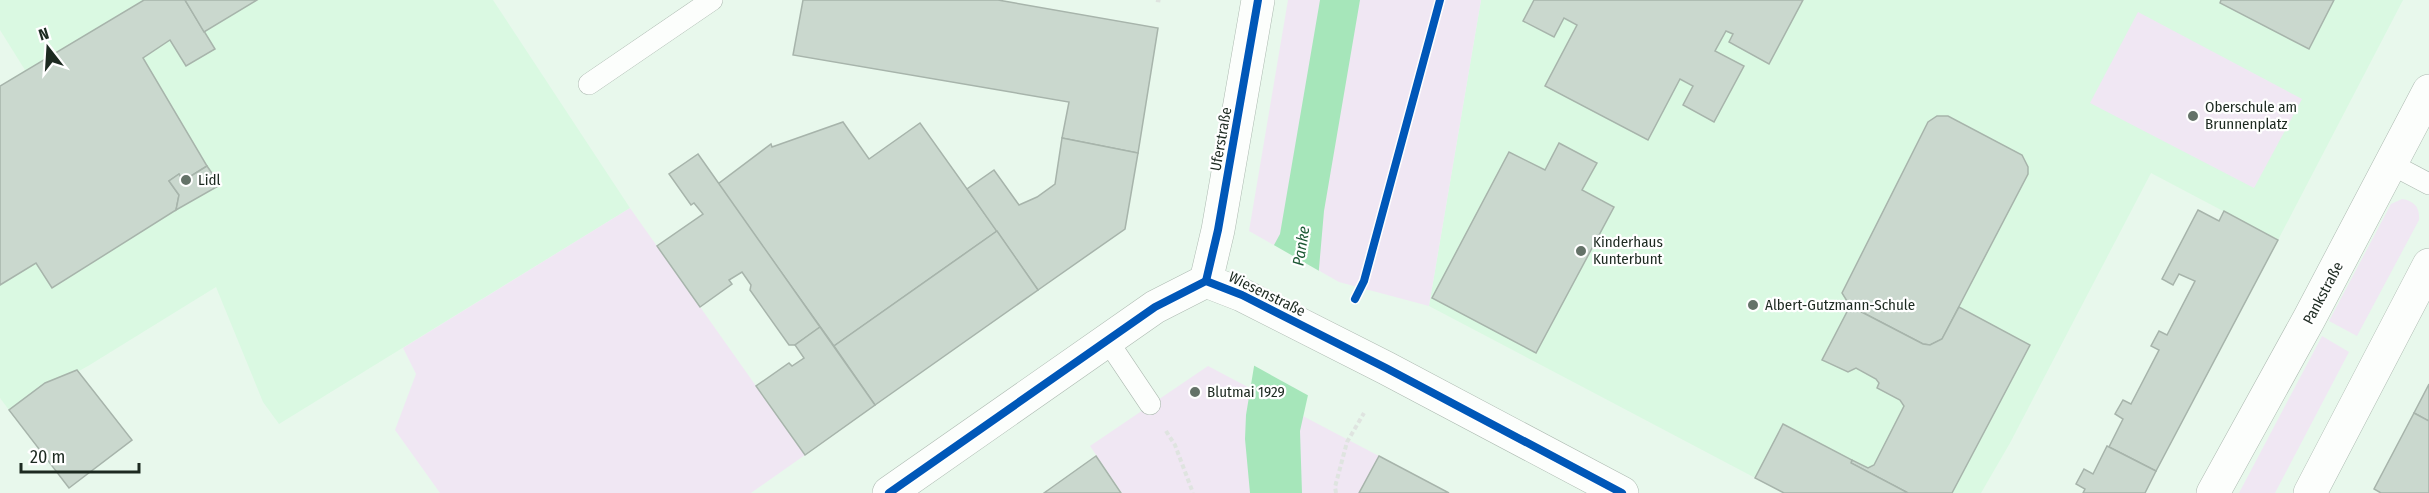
<svg xmlns="http://www.w3.org/2000/svg" width="2429" height="493" font-family="'Fira Sans Condensed',sans-serif">
<style>
.built{fill:#daf9e2}
.green{fill:#f0e7f3}
.water{fill:#a6e6ba}
.pier{fill:#e8f8ec}
.building{fill:#cad8ce;stroke:#a7b4ab;stroke-width:1.5}
.lines{fill:none;stroke-linecap:round;stroke-linejoin:round}
.service-casing{stroke:#adbab1;stroke-width:22}
.minor-casing{stroke:#adbab1;stroke-width:34}
.secondary-casing{stroke:#adbab1;stroke-width:34}
.path{stroke:#dfe4e0;stroke-width:4;stroke-dasharray:4.5 3;stroke-linecap:butt}
.service{stroke:#fcfefc;stroke-width:21}
.minor{stroke:#fcfefc;stroke-width:33}
.secondary{stroke:#fcfefc;stroke-width:33}
.cycleway-casing{stroke:#fff;stroke-width:11}
.cycleway{stroke:#0057b8;stroke-width:8}
.poi-dot{fill:#647268;stroke:#fff;stroke-width:2}
.labels{text-anchor:middle;dominant-baseline:central;stroke-width:4.5;stroke-linejoin:round;paint-order:stroke}
.poi-label{font-size:15px;fill:#1d2a21;stroke:#fff;text-anchor:start}
.street-label{font-size:15px;fill:#1d2a21;stroke:#fff}
.water-label{font-size:16px;font-style:italic;fill:#1b5833;stroke:#fff}
</style>
<rect width="100%" height="100%" fill="#e8f8ec"/>
<!-- built -->
<g class="built">
<polygon points="0,0 493,0 630,208 279,424 263,402 216,287 88,366 9,410 0,398 0,86 25,70 0,30"/>
<polygon points="1481,0 2403,0 2278,240 2151,173 2010,443 1981,493 1784,493 1429,306"/>
</g>
<!-- green -->
<g class="green">
<polygon points="1288,0 1481,0 1429,306 1339,282 1249,231"/>
<polygon points="2138,12 2302,99 2254,188 2090,103"/>
<path d="M2402 199C2414 201 2420 207 2419 220L2357 336 2329 321 2391 204Z"/>
<polygon points="630,208 805,455 751,493 440,493 395,430 416,374 403,348"/>
<polygon points="2322,336 2349,352 2275,493 2239,493"/>
<polygon points="1208,366 1379,456 1359,493 1122,493 1090,446"/>
</g>
<!-- water -->
<polygon class="water" points="1320,0 1360,0 1324,211 1308,395 1300,431 1302,493 1250,493 1245,439 1246,415 1274,245 1280,234"/>
<!-- pier -->
<polygon class="pier" points="1272,244 1321,272 1311,397 1253,365"/>
<!-- building -->
<g class="building">
<polygon points="144,0 185,0 215,49 186,66 170,40 143,58 207,166 183,181 179,174 169,181 179,195 176,210 52,288 36,263 0,285 0,86"/>
<polygon points="185,0 257,0 204,32"/>
<polygon points="803,0 998,0 1158,28 1138,153 1062,138 1069,102 793,55"/>
<polygon points="1534,0 1803,0 1769,64 1729,42 1733,34 1726,31 1715,51 1744,66 1714,122 1683,105 1693,86 1680,79 1648,140 1545,86 1577,25 1564,18 1554,37 1523,21"/>
<polygon points="2221,0 2334,0 2309,49 2220,3"/>
<polygon points="1937,116 1948,116 2022,155 2028,167 2028,174 1942,339 1930,345 1923,344 1850,306 1842,293 1928,122"/>
<polygon points="843,122 869,159 920,123 997,231 834,346 718,184 771,144 772,147"/>
<polygon points="1062,138 1138,153 1125,229 1038,290 967,189 994,170 1019,205 1037,197 1055,184"/>
<polygon points="1559,143 1597,163 1582,190 1614,207 1536,353 1432,298 1509,152 1545,170"/>
<polygon points="698,154 820,327 795,345 789,345 750,290 751,285 742,272 729,280 732,284 700,307 657,246 703,214 694,203 691,205 669,174"/>
<polygon points="207,166 220,185 176,210 179,195 169,181 179,174 183,181"/>
<polygon points="2198,210 2219,221 2224,211 2278,240 2156,471 2109,447 2123,419 2115,414 2123,400 2131,404 2159,350 2151,346 2159,331 2167,335 2195,281 2179,274 2173,285 2162,279"/>
<polygon points="997,231 1038,290 875,405 834,346"/>
<polygon points="1850,306 1923,344 1930,345 1942,339 1959,307 2030,345 1952,493 1908,493 1851,463 1852,460 1868,468 1874,465 1904,406 1900,400 1877,388 1879,383 1876,379 1856,368 1848,372 1822,360"/>
<polygon points="820,327 875,405 805,455 756,386 789,363 792,366 804,358 795,345"/>
<polygon points="77,370 132,440 69,488 9,410 45,383"/>
<polygon points="2429,384 2429,421 2414,413"/>
<polygon points="2414,413 2429,421 2429,493 2381,493 2374,489"/>
<polygon points="1783,424 1852,460 1851,463 1908,493 1784,493 1755,478"/>
<polygon points="2107,446 2156,471 2145,493 2083,493 2085,489 2076,484 2084,469 2093,474"/>
<polygon points="1096,456 1121,493 1044,493 1051,488"/>
<polygon points="1379,456 1449,493 1359,493"/>
</g>
<g class="lines">
<!-- service casing -->
<g class="service-casing">
<g id="service">
<polyline points="589,84 712,0"/>
<polyline points="2391,164 2429,184"/>
<polyline points="1107,340 1150,404"/>
</g>
</g>
<!-- minor casing -->
<g class="minor-casing">
<g id="minor">
<polyline points="1206,281 1218,230 1258,0"/>
<polyline points="889,493 1155,307 1206,281 1242,295 1386,368 1622,493"/>
</g>
</g>
<!-- secondary casing -->
<g class="secondary-casing">
<g id="secondary">
<polyline points="2213,493 2309,319 2429,91"/>
<polyline points="2310,493 2429,265"/>
</g>
</g>
<!-- path -->
<g class="path">
<polyline points="1156,0 1163,1"/>
<polyline points="1166,431 1175,445 1193,493"/>
<polyline points="1336,493 1335,487 1347,442 1364,413"/>
</g>
<!-- service -->
<use href="#service" class="service"/>
<!-- minor -->
<use href="#minor" class="minor"/>
<!-- secondary -->
<use href="#secondary" class="secondary"/>
<!-- cycleway casing -->
<g class="cycleway-casing">
<g id="cycleway">
<polyline points="1206,281 1218,230 1258,0"/>
<polyline points="1355,299 1364,281 1440,0"/>
<polyline points="889,493 1155,307 1206,281 1242,295 1386,368 1622,493"/>
</g>
</g>
<!-- cycleway -->
<use href="#cycleway" class="cycleway"/>
</g>
<!-- markers -->
<g class="poi-dot">
<circle cx="2193" cy="116" r="6"/>
<circle cx="186" cy="180" r="6"/>
<circle cx="1581" cy="251" r="6"/>
<circle cx="1753" cy="305" r="6"/>
<circle cx="1195" cy="392" r="6"/>
</g>
<g class="labels">
<!-- poi labels -->
<g class="poi-label">
<text x="2205" y="107">Oberschule am<tspan x="2205" dy="17">Brunnenplatz</tspan></text>
<text x="198" y="180">Lidl</text>
<text x="1593" y="242">Kinderhaus<tspan x="1593" dy="17">Kunterbunt</tspan></text>
<text x="1765" y="305">Albert-Gutzmann-Schule</text>
<text x="1207" y="392">Blutmai 1929</text>
</g>
<!-- street labels -->
<g class="street-label">
<text transform="translate(1221 139) rotate(-80)">Uferstraße</text>
<text transform="translate(2323 293) rotate(-62)">Pankstraße</text>
<text transform="translate(1267 294) rotate(26)">Wiesenstraße</text>
</g>
<!-- water labels -->
<g class="water-label">
<text transform="translate(1301 246) rotate(-81)">Panke</text>
</g>
</g>
<!-- north arrow -->
<g transform="translate(48 48) rotate(343)" stroke="#ffffff" stroke-width="4.5" paint-order="stroke">
<path d="M0-4.5L10 22L0 15L-10 22Z" fill="#1d2a21"/>
<text y="-9" font-size="16" font-weight="bold" text-anchor="middle" fill="#1d2a21">N</text>
</g>
<!-- scale -->
<path d="M21 463v9h118v-9" fill="none" stroke="#1d2a21" stroke-width="3"/>
<text x="30" y="463" font-size="18" fill="#1d2a21" stroke="#ffffff" stroke-width="4.5" paint-order="stroke">20 m</text>
</svg>
